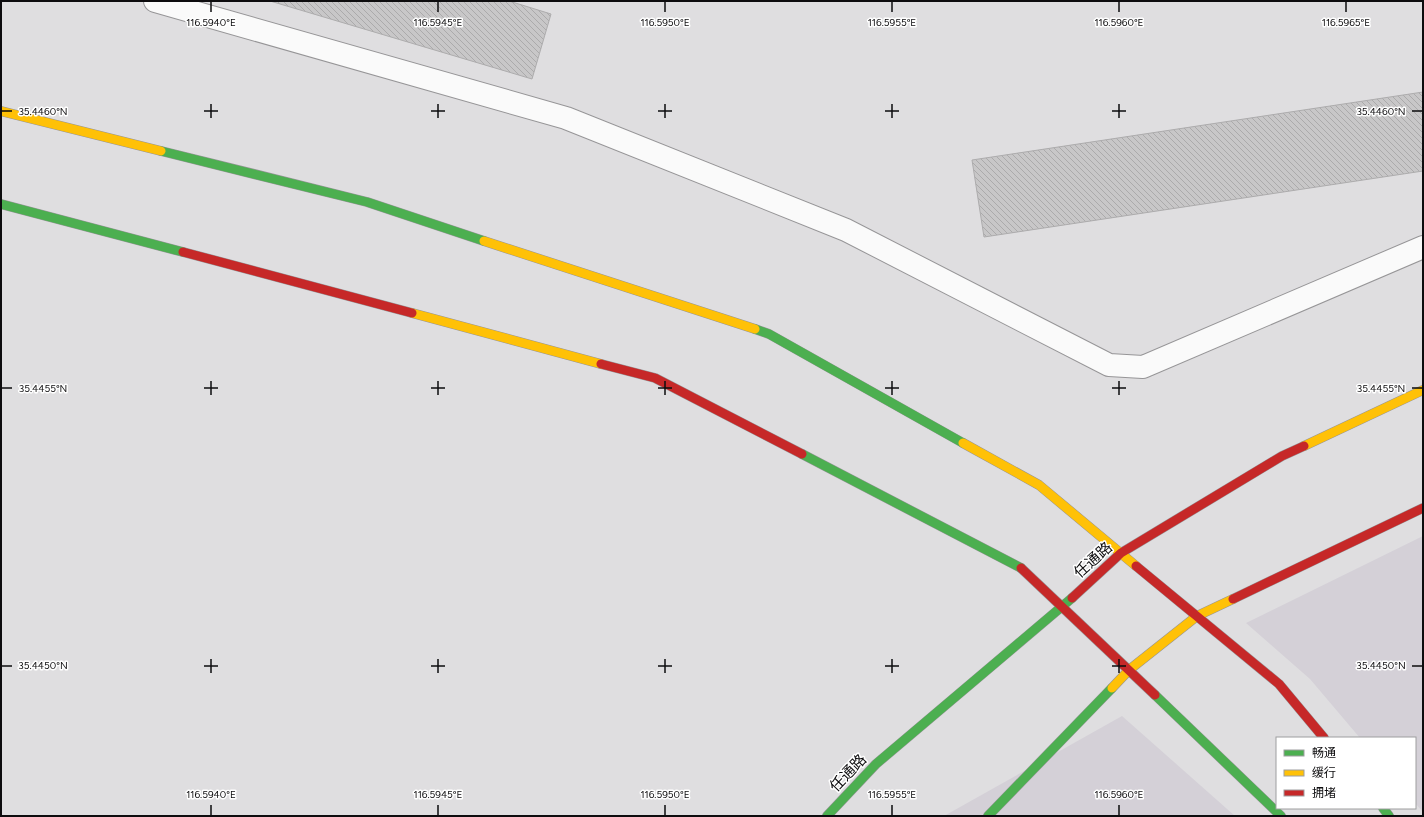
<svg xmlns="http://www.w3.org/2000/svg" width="1424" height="817" font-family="Figtree,'Noto Sans SC',sans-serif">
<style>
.built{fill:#d4d0d7}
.building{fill:url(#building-back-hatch);stroke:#adacad}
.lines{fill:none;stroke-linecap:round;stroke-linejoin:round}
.street-casing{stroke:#969597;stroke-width:24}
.fast-casing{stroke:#969597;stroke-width:10}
.slow-casing{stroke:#969597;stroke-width:10}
.jam-casing{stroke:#969597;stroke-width:10}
.street{stroke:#fafafa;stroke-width:22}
.fast{stroke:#4caf50;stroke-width:9}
.slow{stroke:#ffc107;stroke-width:9}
.jam{stroke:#c62828;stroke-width:9}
.ticks{fill:none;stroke:#0d0c0e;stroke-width:1.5}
.labels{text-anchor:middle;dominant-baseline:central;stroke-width:3;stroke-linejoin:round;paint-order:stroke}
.street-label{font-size:15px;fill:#0d0c0e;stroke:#fff}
.ticks-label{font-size:10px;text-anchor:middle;fill:#0d0c0e;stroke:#fff;stroke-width:3;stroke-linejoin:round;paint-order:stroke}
</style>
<defs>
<pattern id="building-back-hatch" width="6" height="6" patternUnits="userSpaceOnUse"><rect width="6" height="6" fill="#c8c7c8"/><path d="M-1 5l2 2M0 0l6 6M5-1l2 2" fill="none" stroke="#abaaab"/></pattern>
</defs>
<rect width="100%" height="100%" fill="#dfdee0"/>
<!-- built -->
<g class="built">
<polygon points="1423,536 1423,812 1415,803 1415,738 1360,738 1310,679 1246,623"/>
<polygon points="1122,716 1235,816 944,816"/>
</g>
<!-- building -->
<g class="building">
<polygon points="270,1 509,1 551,14 532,79"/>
<polygon points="1423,92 1423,171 984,237 972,160"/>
</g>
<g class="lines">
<!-- street casing -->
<g class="street-casing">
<polyline id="street" points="155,1 566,118 846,230 1109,365 1143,367 1423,247"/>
</g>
<!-- fast casing -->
<g class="fast-casing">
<g id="fast">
<polyline points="161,151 367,202 484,241"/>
<polyline points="1,204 183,252"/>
<polyline points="755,329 769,334 963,443"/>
<polyline points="802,454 1021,568"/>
<polyline points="1155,695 1281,816"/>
<polyline points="1383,808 1389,816"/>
<polyline points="827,816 876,764 1072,598"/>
<polyline points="988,816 1112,688"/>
</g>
</g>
<!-- slow casing -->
<g class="slow-casing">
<g id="slow">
<polyline points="1,111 161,151"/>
<polyline points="484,241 755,329"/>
<polyline points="412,313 601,364"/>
<polyline points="963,443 1039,485 1136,566"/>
<polyline points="1304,446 1423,390"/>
<polyline points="1112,688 1129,670 1197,616 1233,599"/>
</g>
</g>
<!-- jam casing -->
<g class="jam-casing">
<g id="jam">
<polyline points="183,252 412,313"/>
<polyline points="601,364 655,378 802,454"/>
<polyline points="1136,566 1279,684 1324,738"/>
<polyline points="1021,568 1155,695"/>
<polyline points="1072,598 1121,553 1282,456 1304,446"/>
<polyline points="1233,599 1423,508"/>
</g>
</g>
<!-- street -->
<use href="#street" class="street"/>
<!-- fast -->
<use href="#fast" class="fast"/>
<!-- slow -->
<use href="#slow" class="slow"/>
<!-- jam -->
<use href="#jam" class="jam"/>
</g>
<!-- ticks -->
<path class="ticks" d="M211 2V12M438 2V12M665 2V12M892 2V12M1119 2V12M1346 2V12M211 104V118M438 104V118M665 104V118M892 104V118M1119 104V118M2 111H12M204 111H218M431 111H445M658 111H672M885 111H899M1112 111H1126M1412 111H1422M211 381V395M438 381V395M665 381V395M892 381V395M1119 381V395M2 388H12M204 388H218M431 388H445M658 388H672M885 388H899M1112 388H1126M1412 388H1422M211 659V673M438 659V673M665 659V673M892 659V673M1119 659V673M2 666H12M204 666H218M431 666H445M658 666H672M885 666H899M1112 666H1126M1412 666H1422M211 805V815M438 805V815M665 805V815M892 805V815M1119 805V815"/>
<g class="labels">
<!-- street labels -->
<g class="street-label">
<text transform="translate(1093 560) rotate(-42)">任通路</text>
<text transform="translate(848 773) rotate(-46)">任通路</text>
</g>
</g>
<g class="ticks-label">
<text x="211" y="26">116.5940°E</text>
<text x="438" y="26">116.5945°E</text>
<text x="665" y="26">116.5950°E</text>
<text x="892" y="26">116.5955°E</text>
<text x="1119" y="26">116.5960°E</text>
<text x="1346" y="26">116.5965°E</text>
<text x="43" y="115">35.4460°N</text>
<text x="1381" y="115">35.4460°N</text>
<text x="43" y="392">35.4455°N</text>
<text x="1381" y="392">35.4455°N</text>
<text x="43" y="669">35.4450°N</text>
<text x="1381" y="669">35.4450°N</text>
<text x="211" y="798">116.5940°E</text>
<text x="438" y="798">116.5945°E</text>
<text x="665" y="798">116.5950°E</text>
<text x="892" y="798">116.5955°E</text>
<text x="1119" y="798">116.5960°E</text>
</g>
<!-- border -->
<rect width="1424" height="817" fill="none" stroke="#0d0c0e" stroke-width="4"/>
<!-- legend -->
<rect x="1276" y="737" width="140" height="72" fill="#ffffff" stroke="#9e9e9f"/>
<rect x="1284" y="750" width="20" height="6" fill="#4caf50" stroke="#9e9e9f"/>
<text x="1312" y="757" font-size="12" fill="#0d0c0e">畅通</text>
<rect x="1284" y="770" width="20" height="6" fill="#ffc107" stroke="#9e9e9f"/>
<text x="1312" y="777" font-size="12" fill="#0d0c0e">缓行</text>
<rect x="1284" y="790" width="20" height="6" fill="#c62828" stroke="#9e9e9f"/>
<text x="1312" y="797" font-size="12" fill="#0d0c0e">拥堵</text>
</svg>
